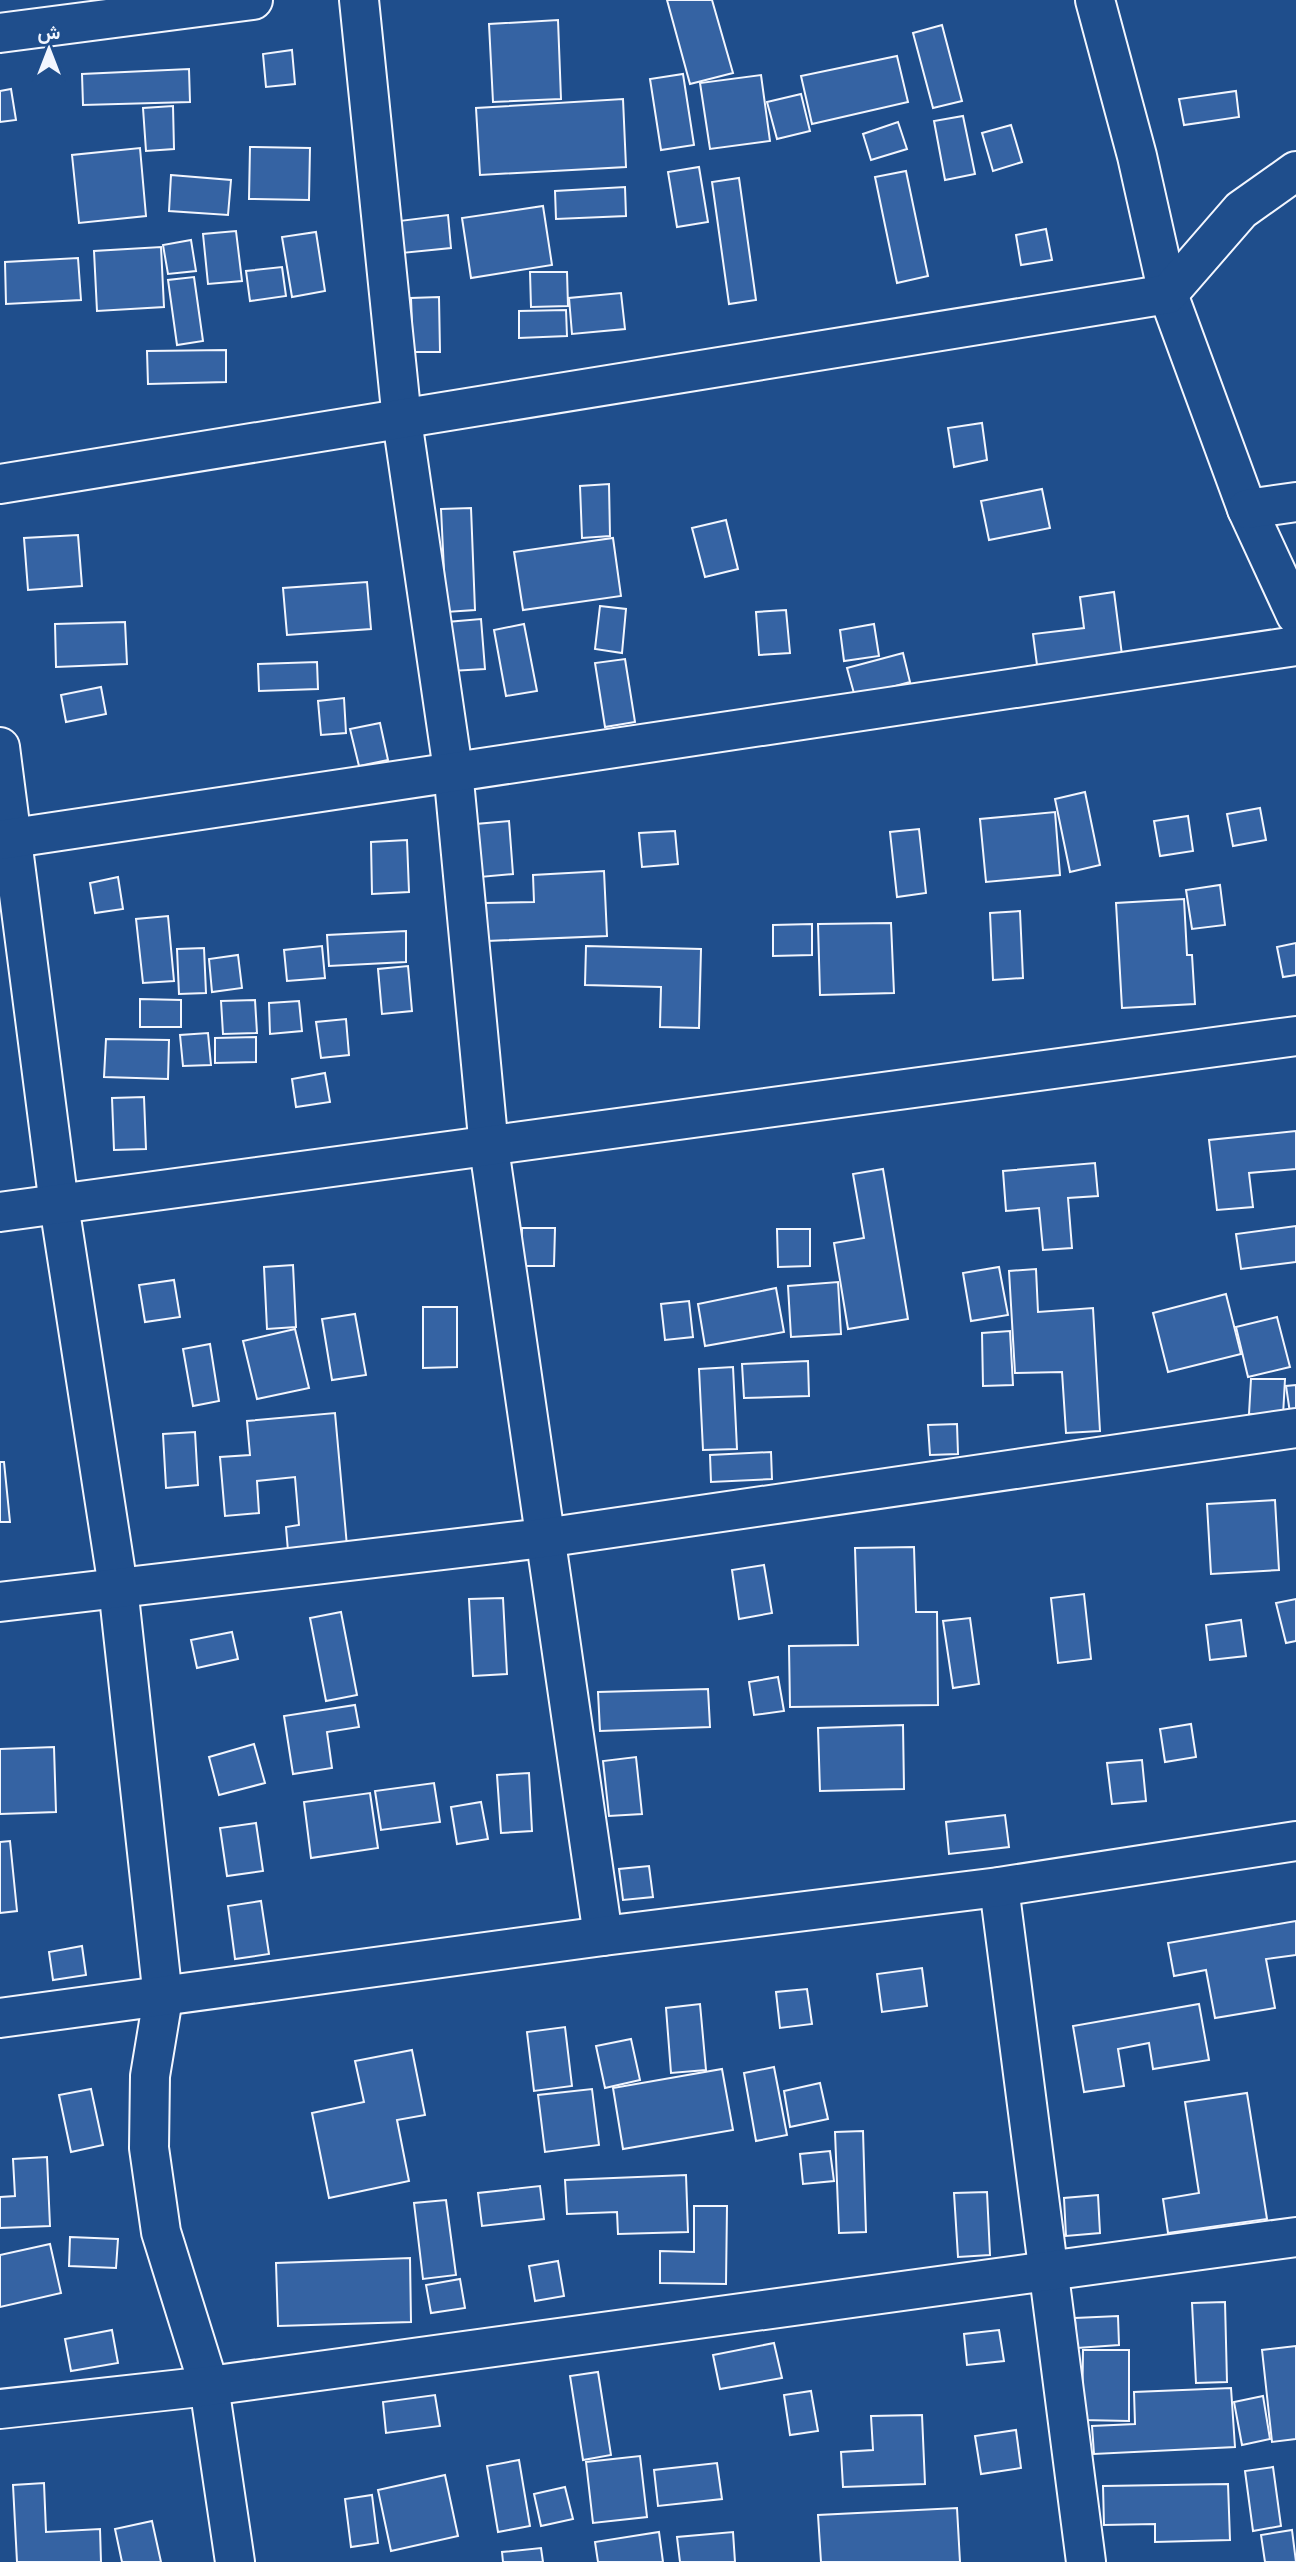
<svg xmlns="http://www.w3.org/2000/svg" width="1296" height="2562" font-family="'Sofia Sans Condensed',Vazirmatn,sans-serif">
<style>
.building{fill:#3563a3;stroke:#f2f6ff;stroke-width:2}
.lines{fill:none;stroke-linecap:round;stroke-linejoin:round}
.street-casing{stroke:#f2f6ff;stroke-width:42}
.secondary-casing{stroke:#f2f6ff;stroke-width:42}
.street{stroke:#1f4e8c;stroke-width:38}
.secondary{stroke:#1f4e8c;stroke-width:38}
</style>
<rect width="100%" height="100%" fill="#1f4e8c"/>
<!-- building -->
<g class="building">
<polygon points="667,0 712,0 733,73 690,84"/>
<polygon points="558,20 561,99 493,102 489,24"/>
<polygon points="942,25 962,101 933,108 913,33"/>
<polygon points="292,50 295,84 266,87 263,54"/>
<polygon points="897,56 908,102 812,124 801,76"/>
<polygon points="189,69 190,102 83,105 82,74"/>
<polygon points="683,74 694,145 661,150 650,79"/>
<polygon points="761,75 770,141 710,149 700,83"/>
<polygon points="11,89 16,120 0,122 0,91"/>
<polygon points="1236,91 1239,117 1184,125 1179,99"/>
<polygon points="801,94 810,131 777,139 767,102"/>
<polygon points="623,99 626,167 480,175 476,108"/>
<polygon points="173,106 174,149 146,151 143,108"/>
<polygon points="963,116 975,174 945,180 934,121"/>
<polygon points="898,122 907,149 871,160 863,134"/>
<polygon points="1011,125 1022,162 993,171 982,133"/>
<polygon points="250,147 310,148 309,200 249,199"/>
<polygon points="140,148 146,216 79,223 72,155"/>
<polygon points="699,167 708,222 677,227 668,172"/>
<polygon points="906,171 928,276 897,283 875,177"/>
<polygon points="171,175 231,180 228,215 169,211"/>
<polygon points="739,178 756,300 729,304 712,182"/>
<polygon points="625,187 626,216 556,219 555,191"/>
<polygon points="543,206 552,265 471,278 462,218"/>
<polygon points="448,215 451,248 402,253 399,221"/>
<polygon points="1046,229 1052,260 1021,265 1016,235"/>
<polygon points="236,231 242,281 208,284 203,234"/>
<polygon points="316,232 325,291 292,297 282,237"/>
<polygon points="191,240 196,271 168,274 163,245"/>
<polygon points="161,247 164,307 97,311 94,251"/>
<polygon points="78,258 81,300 6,304 5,262"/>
<polygon points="282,267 286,296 250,301 246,271"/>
<polygon points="530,272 567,272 568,306 531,307"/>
<polygon points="194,277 203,341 177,345 168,280"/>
<polygon points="621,293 625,329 572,334 569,298"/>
<polygon points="439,297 440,352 413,352 411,298"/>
<polygon points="566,310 567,336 519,338 519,311"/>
<polygon points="226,350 226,382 148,384 147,351"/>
<polygon points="982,423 987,460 954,467 948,428"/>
<polygon points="609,484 610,536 582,538 580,486"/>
<polygon points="1042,489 1050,528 989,540 981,501"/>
<polygon points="471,508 475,610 446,612 441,509"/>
<polygon points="726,520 738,569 705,577 692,528"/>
<polygon points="78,535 82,586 28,590 24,538"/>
<polygon points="613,538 621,596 523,610 514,552"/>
<polygon points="367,582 371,629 287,635 283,588"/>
<polygon points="1114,592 1122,655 1037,665 1033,634 1084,628 1080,597"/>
<polygon points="600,606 626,609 622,653 595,649"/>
<polygon points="786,610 790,653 759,655 756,612"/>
<polygon points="481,619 485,669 451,671 447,622"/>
<polygon points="125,622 127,664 56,667 55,624"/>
<polygon points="524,624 537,691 506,696 494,630"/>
<polygon points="874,624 879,656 844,661 840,630"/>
<polygon points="903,653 910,682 855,697 847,668"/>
<polygon points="625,659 635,722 605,727 595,663"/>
<polygon points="317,662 318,689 259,691 258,664"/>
<polygon points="101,687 106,714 66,722 61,695"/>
<polygon points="344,698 346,733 321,735 318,701"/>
<polygon points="380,723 388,760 359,766 350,729"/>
<polygon points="1085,792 1100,865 1070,872 1055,799"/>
<polygon points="1260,808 1266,840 1233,846 1227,814"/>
<polygon points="1055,812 1060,875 986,882 980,819"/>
<polygon points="1188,816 1193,851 1160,856 1154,821"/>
<polygon points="509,821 513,874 480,877 476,824"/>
<polygon points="919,829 926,893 897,897 890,832"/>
<polygon points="675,831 678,864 642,867 639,833"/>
<polygon points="407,840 409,892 372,894 371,842"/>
<polygon points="604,871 607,936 487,941 486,903 534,902 533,875"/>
<polygon points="118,877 123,909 95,913 90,883"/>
<polygon points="1220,885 1225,925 1192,929 1186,890"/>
<polygon points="1184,899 1187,955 1192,955 1195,1004 1122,1008 1116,903"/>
<polygon points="1020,911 1023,978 993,980 990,913"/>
<polygon points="168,916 174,981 143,983 136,919"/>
<polygon points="891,923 894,993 820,995 818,924"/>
<polygon points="812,924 812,955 773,956 773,925"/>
<polygon points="406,931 406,962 329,966 327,935"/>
<polygon points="1296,943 1296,975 1283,977 1277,947"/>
<polygon points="322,946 325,978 287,981 284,950"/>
<polygon points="586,946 701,949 699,1028 660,1027 661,987 585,985"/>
<polygon points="204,948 206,993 179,994 177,949"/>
<polygon points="238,955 242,988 212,992 209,959"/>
<polygon points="408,966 412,1011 382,1014 378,969"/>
<polygon points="140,999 181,1000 181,1027 140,1027"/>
<polygon points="255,1000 257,1033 223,1034 221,1001"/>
<polygon points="299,1001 302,1031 270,1034 269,1003"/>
<polygon points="346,1019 349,1055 321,1058 316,1022"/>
<polygon points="208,1033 211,1065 183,1066 180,1035"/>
<polygon points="256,1037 256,1062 215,1063 215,1038"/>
<polygon points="106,1039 169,1040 168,1079 104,1077"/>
<polygon points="325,1073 330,1102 296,1107 292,1079"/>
<polygon points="144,1097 146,1149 114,1150 112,1098"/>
<polygon points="1296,1131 1296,1169 1249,1173 1253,1207 1217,1210 1209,1140"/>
<polygon points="1095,1163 1098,1196 1068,1198 1072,1248 1043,1250 1039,1208 1006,1211 1003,1171"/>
<polygon points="883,1169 908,1319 848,1329 834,1243 864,1238 853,1174"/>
<polygon points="1296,1226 1296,1262 1241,1269 1236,1234"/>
<polygon points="522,1228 555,1228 554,1266 521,1266"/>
<polygon points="777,1229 810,1229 810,1266 778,1267"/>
<polygon points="293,1265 296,1327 267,1329 264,1267"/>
<polygon points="999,1267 1008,1315 971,1321 963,1273"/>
<polygon points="1036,1269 1038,1312 1093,1308 1100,1431 1066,1433 1062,1372 1015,1373 1009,1271"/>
<polygon points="174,1280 180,1317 145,1322 139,1285"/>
<polygon points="838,1282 841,1334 791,1337 788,1286"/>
<polygon points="776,1288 784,1332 705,1346 698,1304"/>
<polygon points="1226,1294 1241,1354 1168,1372 1153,1313"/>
<polygon points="689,1301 693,1337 665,1340 661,1304"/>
<polygon points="423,1307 457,1307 457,1367 423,1368"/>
<polygon points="355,1314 366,1375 332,1380 322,1319"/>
<polygon points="1277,1317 1290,1367 1248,1377 1236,1327"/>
<polygon points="295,1329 309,1388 257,1399 243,1341"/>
<polygon points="1010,1331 1013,1385 983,1386 982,1333"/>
<polygon points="210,1344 219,1401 193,1406 183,1349"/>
<polygon points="808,1361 809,1396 744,1398 742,1364"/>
<polygon points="733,1367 737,1449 703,1450 699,1369"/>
<polygon points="1251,1379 1285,1379 1283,1416 1249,1414"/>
<polygon points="1296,1385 1296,1412 1290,1413 1286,1386"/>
<polygon points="335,1413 347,1546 288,1551 286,1527 299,1525 295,1477 257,1481 259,1513 225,1516 220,1457 250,1455 247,1421"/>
<polygon points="957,1424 958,1454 930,1455 928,1425"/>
<polygon points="195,1432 198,1485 166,1488 163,1434"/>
<polygon points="771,1452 772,1479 711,1482 710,1455"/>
<polygon points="0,1462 4,1462 10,1522 0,1522"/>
<polygon points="1275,1500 1279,1570 1211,1574 1207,1504"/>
<polygon points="914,1547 916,1612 937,1612 938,1705 790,1707 789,1646 858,1645 855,1548"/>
<polygon points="764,1565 772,1613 739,1619 732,1570"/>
<polygon points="1084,1594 1091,1659 1058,1663 1051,1598"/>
<polygon points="503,1598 507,1674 473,1676 469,1599"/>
<polygon points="1296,1599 1296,1641 1286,1643 1276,1603"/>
<polygon points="341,1612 357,1695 326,1701 310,1618"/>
<polygon points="970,1618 979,1684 953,1688 943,1621"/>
<polygon points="1241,1620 1246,1656 1210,1660 1206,1625"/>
<polygon points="232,1632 238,1659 197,1668 191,1640"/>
<polygon points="778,1677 784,1711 754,1715 749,1682"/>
<polygon points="708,1689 710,1727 600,1731 598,1692"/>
<polygon points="355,1705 359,1727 327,1732 332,1768 293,1774 284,1716"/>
<polygon points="1191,1724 1196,1757 1165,1762 1160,1729"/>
<polygon points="903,1725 904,1789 820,1791 818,1728"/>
<polygon points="254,1744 265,1783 219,1795 209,1757"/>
<polygon points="54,1747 56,1812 0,1814 0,1749"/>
<polygon points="636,1757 642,1814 609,1816 603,1761"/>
<polygon points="1142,1760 1146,1801 1112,1804 1107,1763"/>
<polygon points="529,1773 532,1831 501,1833 497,1775"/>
<polygon points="434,1783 440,1822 381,1830 375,1791"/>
<polygon points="370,1793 378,1848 311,1858 304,1802"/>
<polygon points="481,1802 488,1839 457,1844 451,1807"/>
<polygon points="1005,1815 1009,1847 949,1854 946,1822"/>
<polygon points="256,1823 263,1871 227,1876 220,1828"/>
<polygon points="10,1841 17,1911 0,1913 0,1842"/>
<polygon points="649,1866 653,1897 623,1900 619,1869"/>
<polygon points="261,1901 269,1954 235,1959 228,1906"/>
<polygon points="1296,1921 1296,1955 1266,1959 1275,2008 1215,2018 1206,1970 1174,1976 1168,1943"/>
<polygon points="82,1946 86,1975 53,1980 49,1952"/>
<polygon points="922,1968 927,2006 882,2012 877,1974"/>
<polygon points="807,1989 812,2024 780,2028 776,1992"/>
<polygon points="700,2004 706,2070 671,2073 666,2008"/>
<polygon points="1199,2004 1209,2060 1153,2069 1149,2043 1118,2049 1124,2086 1084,2092 1073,2026"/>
<polygon points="565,2027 572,2086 534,2091 527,2032"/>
<polygon points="631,2039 640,2080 605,2088 596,2046"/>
<polygon points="412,2050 425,2115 397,2120 409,2181 329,2198 312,2113 364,2102 355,2061"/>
<polygon points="774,2067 787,2135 756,2141 744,2073"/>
<polygon points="722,2069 733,2130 623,2149 613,2088"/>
<polygon points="820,2083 828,2119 790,2127 784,2091"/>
<polygon points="91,2089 103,2145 71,2152 59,2095"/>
<polygon points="592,2089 599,2145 545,2152 538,2095"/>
<polygon points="1247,2093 1267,2219 1168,2233 1163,2199 1199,2193 1185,2102"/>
<polygon points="863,2131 866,2232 839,2233 835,2132"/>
<polygon points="830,2151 834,2181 803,2184 800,2154"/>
<polygon points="47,2157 50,2226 0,2228 0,2197 15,2196 13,2159"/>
<polygon points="686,2175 688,2232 618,2234 617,2212 567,2214 565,2180"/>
<polygon points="540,2186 544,2219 482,2226 478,2193"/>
<polygon points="987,2192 990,2255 958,2257 954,2193"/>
<polygon points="1098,2195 1100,2233 1066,2236 1064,2198"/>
<polygon points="446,2200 456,2275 423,2279 414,2203"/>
<polygon points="694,2206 727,2206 726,2284 660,2283 660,2251 694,2252"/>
<polygon points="70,2237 118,2239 116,2268 69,2266"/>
<polygon points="50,2244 61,2293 0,2307 0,2255"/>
<polygon points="410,2258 411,2322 278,2326 276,2263"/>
<polygon points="558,2261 564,2296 535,2301 529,2266"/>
<polygon points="460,2279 465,2308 431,2313 426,2285"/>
<polygon points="1225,2302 1227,2382 1196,2383 1192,2303"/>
<polygon points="1118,2316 1119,2345 1077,2348 1075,2318"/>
<polygon points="112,2330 118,2363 71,2371 65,2339"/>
<polygon points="999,2330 1004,2361 967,2365 964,2334"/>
<polygon points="774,2343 782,2378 720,2389 713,2355"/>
<polygon points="1296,2346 1296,2439 1272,2442 1262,2350"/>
<polygon points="1083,2350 1129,2350 1129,2421 1082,2420"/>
<polygon points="598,2372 611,2455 583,2460 570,2376"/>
<polygon points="1231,2388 1235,2447 1094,2454 1092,2426 1135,2424 1134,2392"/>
<polygon points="811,2391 818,2431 790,2435 784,2395"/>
<polygon points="435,2395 440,2426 386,2433 383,2402"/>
<polygon points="1263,2396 1270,2439 1242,2445 1234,2402"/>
<polygon points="922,2415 925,2484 843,2487 841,2452 873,2450 871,2416"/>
<polygon points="1016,2430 1021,2468 981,2474 975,2436"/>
<polygon points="640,2456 647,2517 593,2523 586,2462"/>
<polygon points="519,2460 530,2526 498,2532 487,2466"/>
<polygon points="717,2463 722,2499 658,2506 654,2470"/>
<polygon points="1273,2467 1281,2526 1253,2531 1245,2471"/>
<polygon points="445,2475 458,2536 391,2551 378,2490"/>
<polygon points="44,2483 46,2532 100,2529 101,2562 17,2562 13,2485"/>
<polygon points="1228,2484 1230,2540 1155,2542 1155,2524 1104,2525 1103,2486"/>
<polygon points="565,2487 573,2519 541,2526 534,2494"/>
<polygon points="372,2495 378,2543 351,2547 345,2499"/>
<polygon points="957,2508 960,2562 821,2562 818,2515"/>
<polygon points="152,2521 161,2562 122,2562 115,2529"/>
<polygon points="1292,2530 1296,2562 1265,2562 1261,2535"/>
<polygon points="659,2532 663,2562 598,2562 595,2542"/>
<polygon points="733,2532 735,2562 680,2562 677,2537"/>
<polygon points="541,2548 543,2562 503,2562 502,2552"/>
</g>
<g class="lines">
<!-- street casing -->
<g class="street-casing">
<g id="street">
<polyline points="359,0 402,420 453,770 489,1148 603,1936"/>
<polyline points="1095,0 1137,156 1168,294 1247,509 1296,615"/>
<polyline points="0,33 253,0"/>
<polyline points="1247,509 1296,502"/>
<polyline points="0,747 59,1205 118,1587 163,1998 150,2076 149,2148 161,2232 209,2386 235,2562"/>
<polyline points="0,840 1296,646"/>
<polyline points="0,1212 1296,1036"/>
<polyline points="0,1602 544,1538 1296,1428"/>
<polyline points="999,1887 1086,2562"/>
<polyline points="0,2018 603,1936 999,1887 1296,1841"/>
<polyline points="0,2409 209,2386 1296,2237"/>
</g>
</g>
<!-- secondary casing -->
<g class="secondary-casing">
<polyline id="secondary" points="0,484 1168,294 1241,210 1296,171"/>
</g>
<!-- street -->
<use href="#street" class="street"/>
<!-- secondary -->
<use href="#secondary" class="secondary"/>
</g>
<!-- north arrow -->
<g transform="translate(49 49)" stroke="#1f4e8c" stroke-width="5" paint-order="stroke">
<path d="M0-5L12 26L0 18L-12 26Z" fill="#f2f6ff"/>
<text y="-10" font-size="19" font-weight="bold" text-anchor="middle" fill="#f2f6ff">ش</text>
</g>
</svg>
